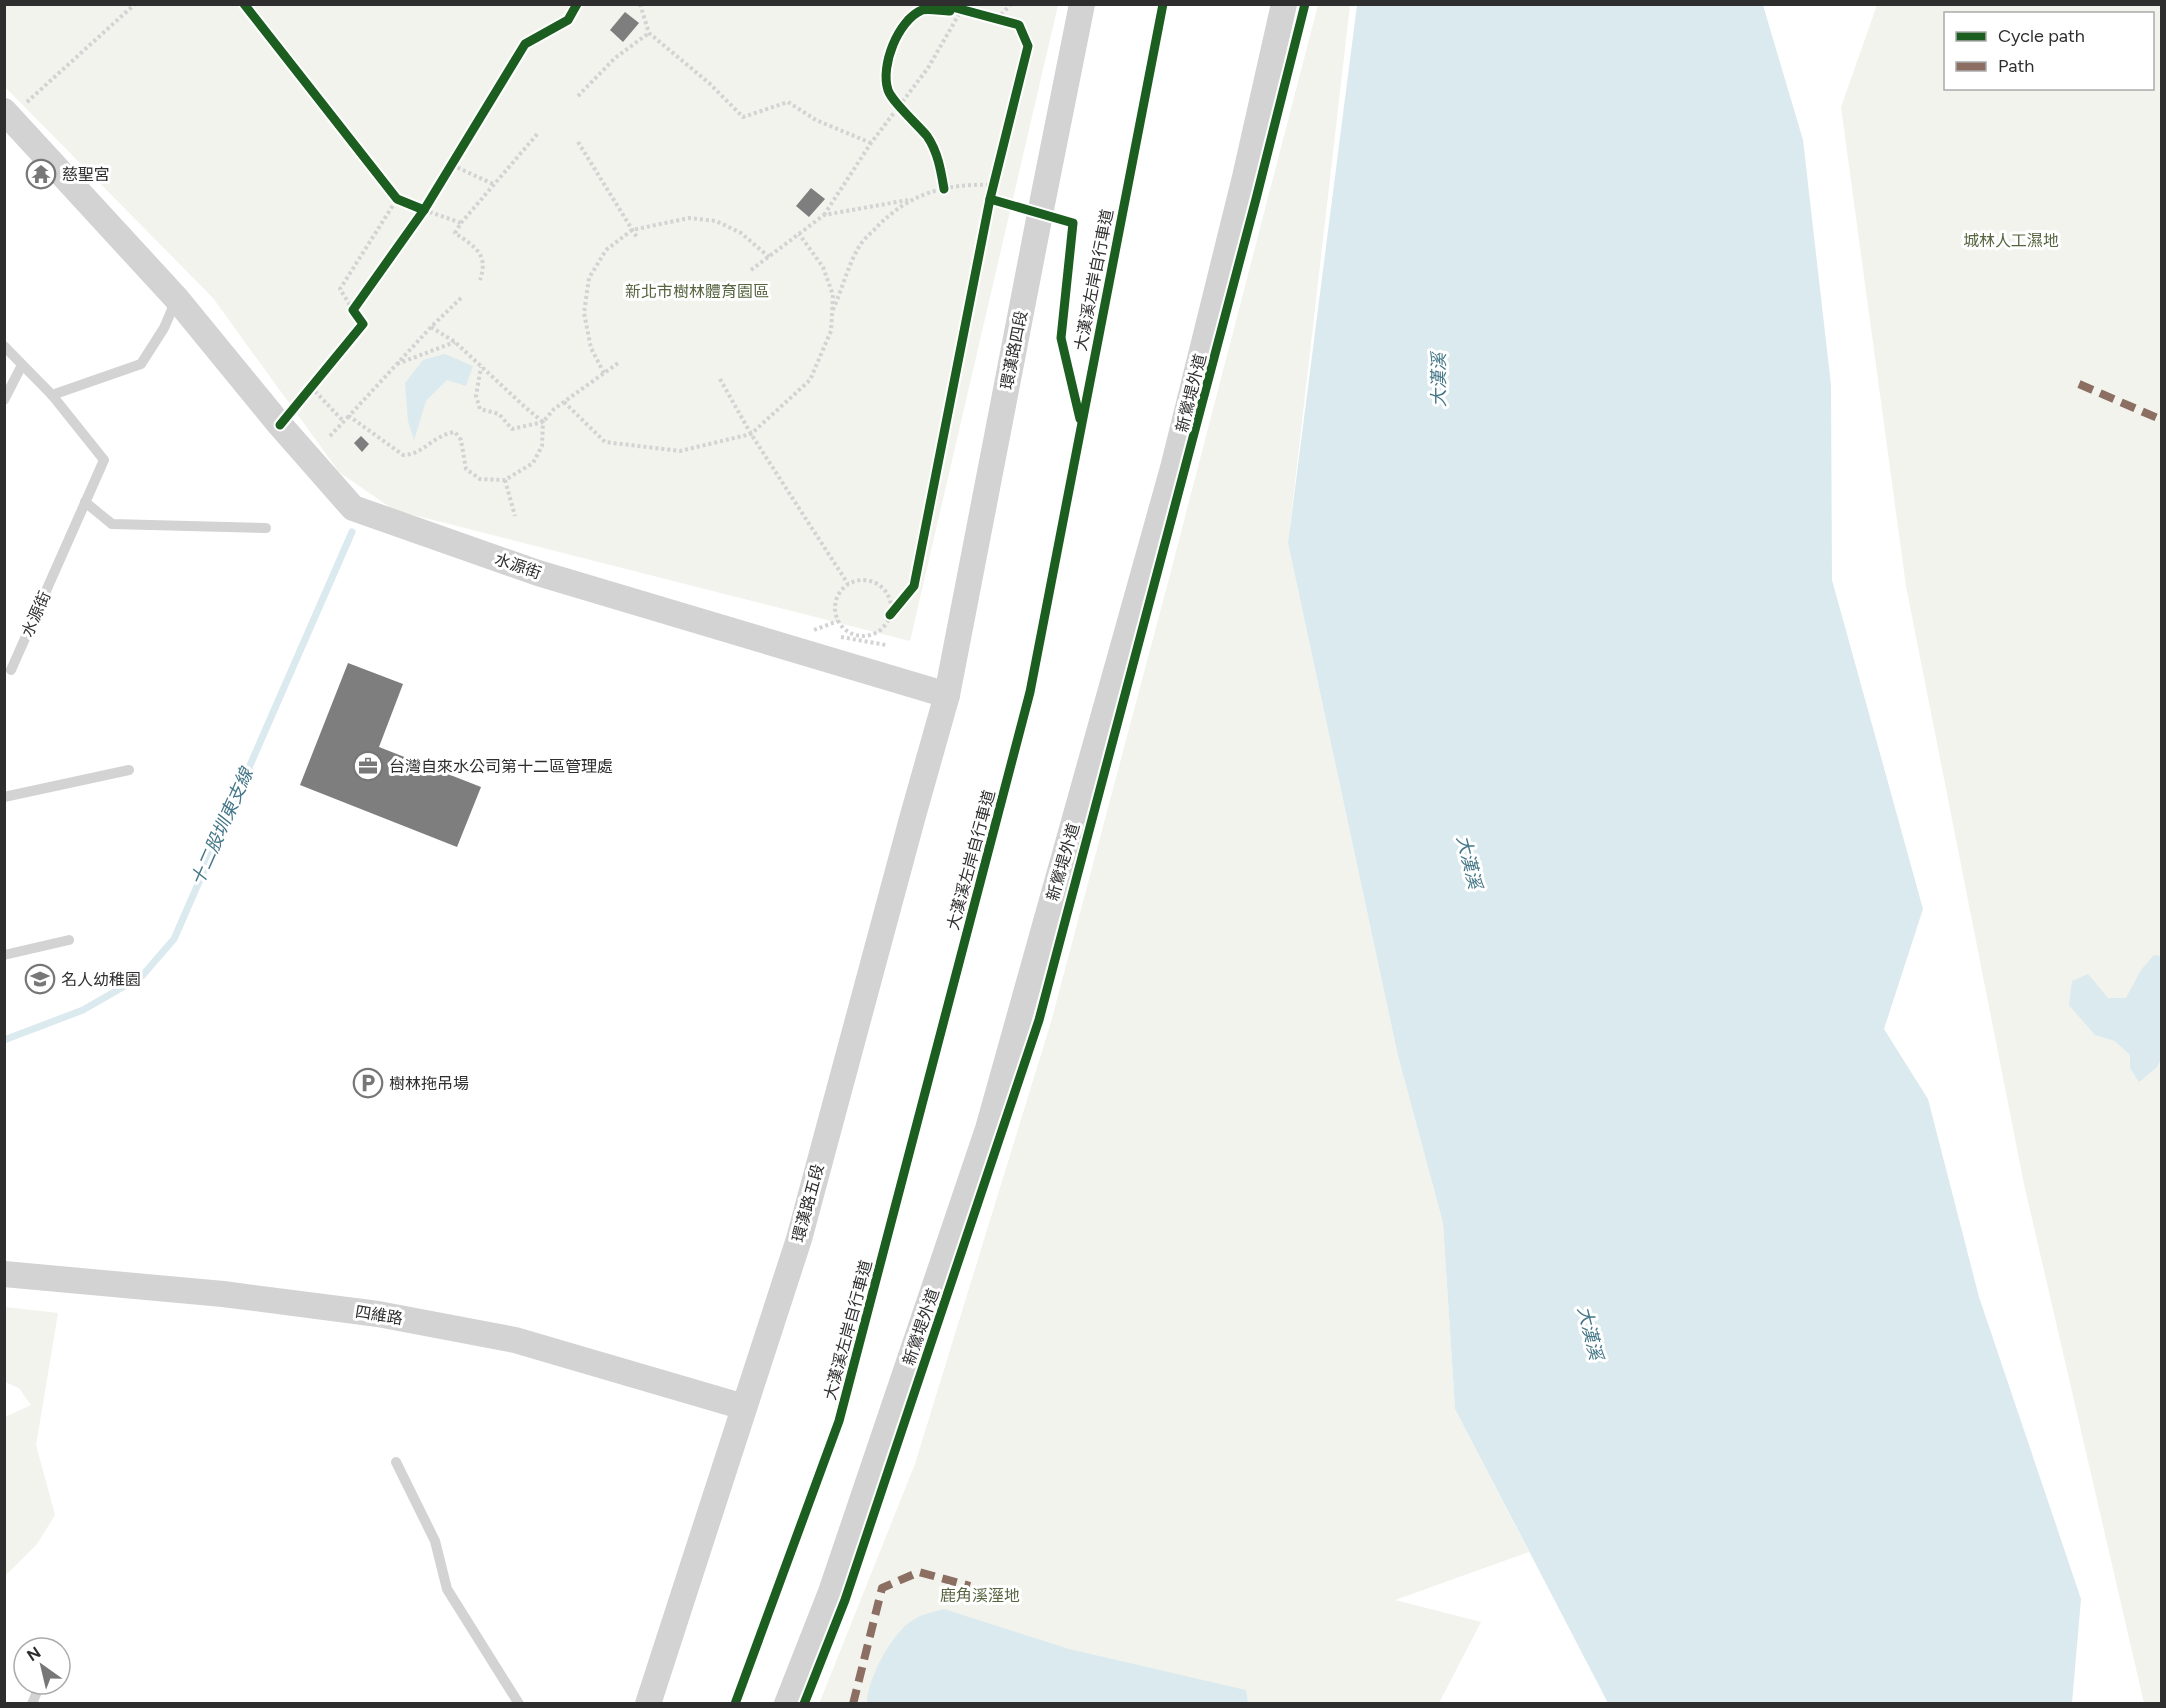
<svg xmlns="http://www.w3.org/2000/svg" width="2166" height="1708" font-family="Figtree,'Noto Sans TC',sans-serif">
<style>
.green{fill:#f1f3ec;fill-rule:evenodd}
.water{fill:#dbeaef}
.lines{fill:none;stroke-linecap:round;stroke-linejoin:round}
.stream{stroke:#dbeaef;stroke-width:7}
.building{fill:#7e7e7e}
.path{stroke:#d3d3d3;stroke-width:4;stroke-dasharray:3 3;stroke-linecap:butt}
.service{stroke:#d3d3d3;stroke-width:10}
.tertiary{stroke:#d3d3d3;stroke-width:26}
.quiet{stroke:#8d6e63;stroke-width:8;stroke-dasharray:15 8;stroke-linecap:butt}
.cycleway-casing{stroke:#fff;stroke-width:13}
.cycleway{stroke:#1b5e20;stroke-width:9}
.labels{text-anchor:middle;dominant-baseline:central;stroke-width:6;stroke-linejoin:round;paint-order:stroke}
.poi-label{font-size:16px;fill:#2e2e2e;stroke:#fff;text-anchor:start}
.park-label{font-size:16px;fill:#566540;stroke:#fff}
.street-label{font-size:16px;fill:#2e2e2e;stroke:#fff}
.water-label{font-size:18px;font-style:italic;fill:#478;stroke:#fff}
</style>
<rect width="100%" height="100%" fill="#fff"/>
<!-- green -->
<g class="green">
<polygon points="4,5 1058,5 910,641 394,510 339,472 213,298 5,87"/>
<polygon points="1318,5 1350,5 1288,543 1398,1056 1443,1223 1455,1409 1529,1552 1395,1600 1481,1622 1439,1703 819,1704 915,1464 1051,1022 1171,571"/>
<path d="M1877 5H2161V1703H2144L2024 1184 1906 586 1841 107ZM1946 14H2152V88H1946Z"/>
<polygon points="5,1307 58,1313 36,1445 55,1515 37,1544 5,1576 5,1417 31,1405 19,1388 5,1382"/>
</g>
<!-- water -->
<g class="water">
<polygon points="1357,5 1763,5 1803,140 1831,385 1832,580 1923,909 1884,1029 1928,1099 1979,1297 2081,1599 2072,1703 1608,1703 1455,1409 1443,1223 1398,1056 1288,543"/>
<polygon points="445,354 473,366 466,386 447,380 426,401 414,440 408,421 405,383 423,360"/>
<polygon points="2154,955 2161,956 2161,1059 2157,1067 2139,1082 2130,1068 2130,1055 2115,1041 2095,1035 2069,1005 2072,981 2088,974 2108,998 2126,998 2141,970"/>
<path d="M944 1609 1069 1649 1246 1690 1248 1703H867C867 1680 892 1632 913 1620 921 1614 934 1612 944 1609Z"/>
</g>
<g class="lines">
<!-- stream -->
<polyline class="stream" points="4,1040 83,1010 142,976 174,939 352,532"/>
</g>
<!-- building -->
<g class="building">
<polygon points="625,12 639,23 623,42 610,30"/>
<polygon points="811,188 825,199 809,217 796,206"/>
<polygon points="361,436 369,444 362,452 354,443"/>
<polygon points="348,663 403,684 379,747 481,787 457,847 300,785"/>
</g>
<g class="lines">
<!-- path -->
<g class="path">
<polyline points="640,4 649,33 709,83 743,117 788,102 816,120 871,143"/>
<polyline points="997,19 1011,4"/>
<polyline points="578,96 615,58 649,33"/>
<polyline points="27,102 135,4"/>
<polyline points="578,142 638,239"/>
<polyline points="452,165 493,184"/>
<path d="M424 210 461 223 455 233C475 247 489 254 480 280"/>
<polyline points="824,215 871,143 928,68 962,9 970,4"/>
<polyline points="461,223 539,132"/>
<polyline points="751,270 824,215 908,200"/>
<path d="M461 298 431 327 349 416 403 455C423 455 433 435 455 432L461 440 466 469 480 479 505 480 533 463 542 446 543 422 512 429 499 414 480 409 476 396 481 367"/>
<polyline points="353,310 340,289 397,199"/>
<path d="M833 310C842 289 848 265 860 245 864 239 871 233 876 228 909 193 946 183 994 185"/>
<polyline points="431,327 455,342 526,408 543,422 554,409 618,363"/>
<polyline points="397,364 455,342"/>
<polyline points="604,373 591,348 584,313 589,278 606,250 632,230 689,218 716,221 741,233 769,257"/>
<polyline points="720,379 751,434 848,584"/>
<polyline points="311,387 344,422"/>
<polyline points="564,402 605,442 680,451 751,434 810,380 831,331 833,295 823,267 799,234"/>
<polyline points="330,436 349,416"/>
<polyline points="505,480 515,516"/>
<circle cx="863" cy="608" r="28"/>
<polyline points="814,630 838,621"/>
<polyline points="841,637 886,645"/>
</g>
<!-- service -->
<g class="service">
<polyline points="4,346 52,395 104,460 11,670"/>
<polyline points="52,395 141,364 164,328 176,300"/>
<polyline points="4,400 22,365"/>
<polyline points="85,502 112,524 266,528"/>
<polyline points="4,797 129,770"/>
<polyline points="4,955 69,940"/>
<polyline points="396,1462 435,1541 447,1589 519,1704"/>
<polyline points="32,1704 40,1684"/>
</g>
<!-- tertiary -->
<g class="tertiary">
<polyline points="4,111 176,298 280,425 353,508 538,573 947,695"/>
<polyline points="4,1274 223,1294 378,1314 515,1340 744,1407"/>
<polyline points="648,1704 799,1239 912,819 947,695 1040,214 1082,4"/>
<polyline points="787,1704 831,1592 988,1129 1173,468 1245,177 1284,4"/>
</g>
<!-- quiet -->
<g class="quiet">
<polyline points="2079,384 2162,420"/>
<polyline points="853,1704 882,1588 919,1572 970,1586"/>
</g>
<!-- cycleway casing -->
<g class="cycleway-casing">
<g id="cycleway">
<polyline points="244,4 397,199 424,210"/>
<path d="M944 189C941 171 938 152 927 136 918 125 892 102 888 90 880 66 898 20 922 10 929 8 942 11 950 11"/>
<polyline points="990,199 1073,223 1061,338 1080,419"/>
<polyline points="280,425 363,324 353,310 424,210 525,44 568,20 577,4"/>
<polyline points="890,615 914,586 990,199 1028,46 1019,25 941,4"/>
<polyline points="735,1704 839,1421 1030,692 1163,4"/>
<polyline points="804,1704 845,1600 1039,1020 1256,199 1305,4"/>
</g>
</g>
<!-- cycleway -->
<use href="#cycleway" class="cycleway"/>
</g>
<!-- icons -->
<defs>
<g id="temple-ring" transform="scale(1.5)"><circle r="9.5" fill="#fff" stroke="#777" stroke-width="1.5"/><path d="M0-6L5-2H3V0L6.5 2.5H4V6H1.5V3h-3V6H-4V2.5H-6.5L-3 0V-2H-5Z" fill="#777"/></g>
<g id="office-ring" transform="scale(1.5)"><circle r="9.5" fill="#fff" stroke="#777" stroke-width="1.5"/><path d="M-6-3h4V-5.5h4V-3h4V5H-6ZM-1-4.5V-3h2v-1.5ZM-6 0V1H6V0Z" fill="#777"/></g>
<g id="school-ring" transform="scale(1.5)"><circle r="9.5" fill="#fff" stroke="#777" stroke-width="1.5"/><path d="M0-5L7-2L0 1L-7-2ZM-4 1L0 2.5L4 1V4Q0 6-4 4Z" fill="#777"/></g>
<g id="parking-ring" transform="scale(1.5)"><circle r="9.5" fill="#fff" stroke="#777" stroke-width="1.5"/><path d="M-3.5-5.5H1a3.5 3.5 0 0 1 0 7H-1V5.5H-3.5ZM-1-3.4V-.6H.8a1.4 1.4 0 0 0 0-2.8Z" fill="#777"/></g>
</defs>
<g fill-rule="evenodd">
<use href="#temple-ring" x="41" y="174"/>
<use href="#office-ring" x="368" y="766"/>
<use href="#school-ring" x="40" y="979"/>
<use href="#parking-ring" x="368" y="1083"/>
</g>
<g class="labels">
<!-- poi labels -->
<g class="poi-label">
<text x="62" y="174">慈聖宮</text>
<text x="389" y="766">台灣自來水公司第十二區管理處</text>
<text x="61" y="979">名人幼稚園</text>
<text x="389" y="1083">樹林拖吊場</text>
</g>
<!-- park labels -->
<g class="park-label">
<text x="2011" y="240">城林人工濕地</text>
<text x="697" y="291">新北市樹林體育園區</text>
<text x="980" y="1595">鹿角溪溼地</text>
</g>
<!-- street labels -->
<g class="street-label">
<text transform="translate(1094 280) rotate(-79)">大漢溪左岸自行車道</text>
<text transform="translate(1014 350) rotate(-79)">環漢路四段</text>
<text transform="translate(1191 393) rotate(-76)">新鶯堤外道</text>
<text transform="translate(518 566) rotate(19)">水源街</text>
<text transform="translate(36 614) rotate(-66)">水源街</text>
<text transform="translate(971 860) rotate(-75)">大漢溪左岸自行車道</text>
<text transform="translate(1063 862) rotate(-74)">新鶯堤外道</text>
<text transform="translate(808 1203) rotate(-75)">環漢路五段</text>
<text transform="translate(379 1315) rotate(9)">四維路</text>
<text transform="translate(921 1327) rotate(-71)">新鶯堤外道</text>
<text transform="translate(848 1330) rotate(-75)">大漢溪左岸自行車道</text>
</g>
<!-- water labels -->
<g class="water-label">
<text transform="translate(1439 380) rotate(-90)">大漢溪</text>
<text transform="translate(222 827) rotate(-66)">十二股圳東支線</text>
<text transform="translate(1469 862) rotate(76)">大漢溪</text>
<text transform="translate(1590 1333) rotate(76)">大漢溪</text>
</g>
</g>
<!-- border -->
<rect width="2166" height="1708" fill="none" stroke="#2e2e2e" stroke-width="12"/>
<!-- legend -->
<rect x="1944" y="12" width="210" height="78" fill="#ffffff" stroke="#ababab" stroke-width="1.5"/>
<rect x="1956" y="32" width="30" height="9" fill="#1b5e20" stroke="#ababab" stroke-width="1.5"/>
<text x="1998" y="42" font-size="18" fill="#2e2e2e">Cycle path</text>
<rect x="1956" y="62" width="30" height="9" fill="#8d6e63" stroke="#ababab" stroke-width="1.5"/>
<text x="1998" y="72" font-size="18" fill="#2e2e2e">Path</text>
<!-- north arrow -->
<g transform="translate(42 1666) rotate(326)"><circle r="28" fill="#ffffff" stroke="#ababab" stroke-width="1.5"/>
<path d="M0-4.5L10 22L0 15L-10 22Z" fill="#777777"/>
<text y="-9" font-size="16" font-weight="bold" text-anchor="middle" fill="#2e2e2e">N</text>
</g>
</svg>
